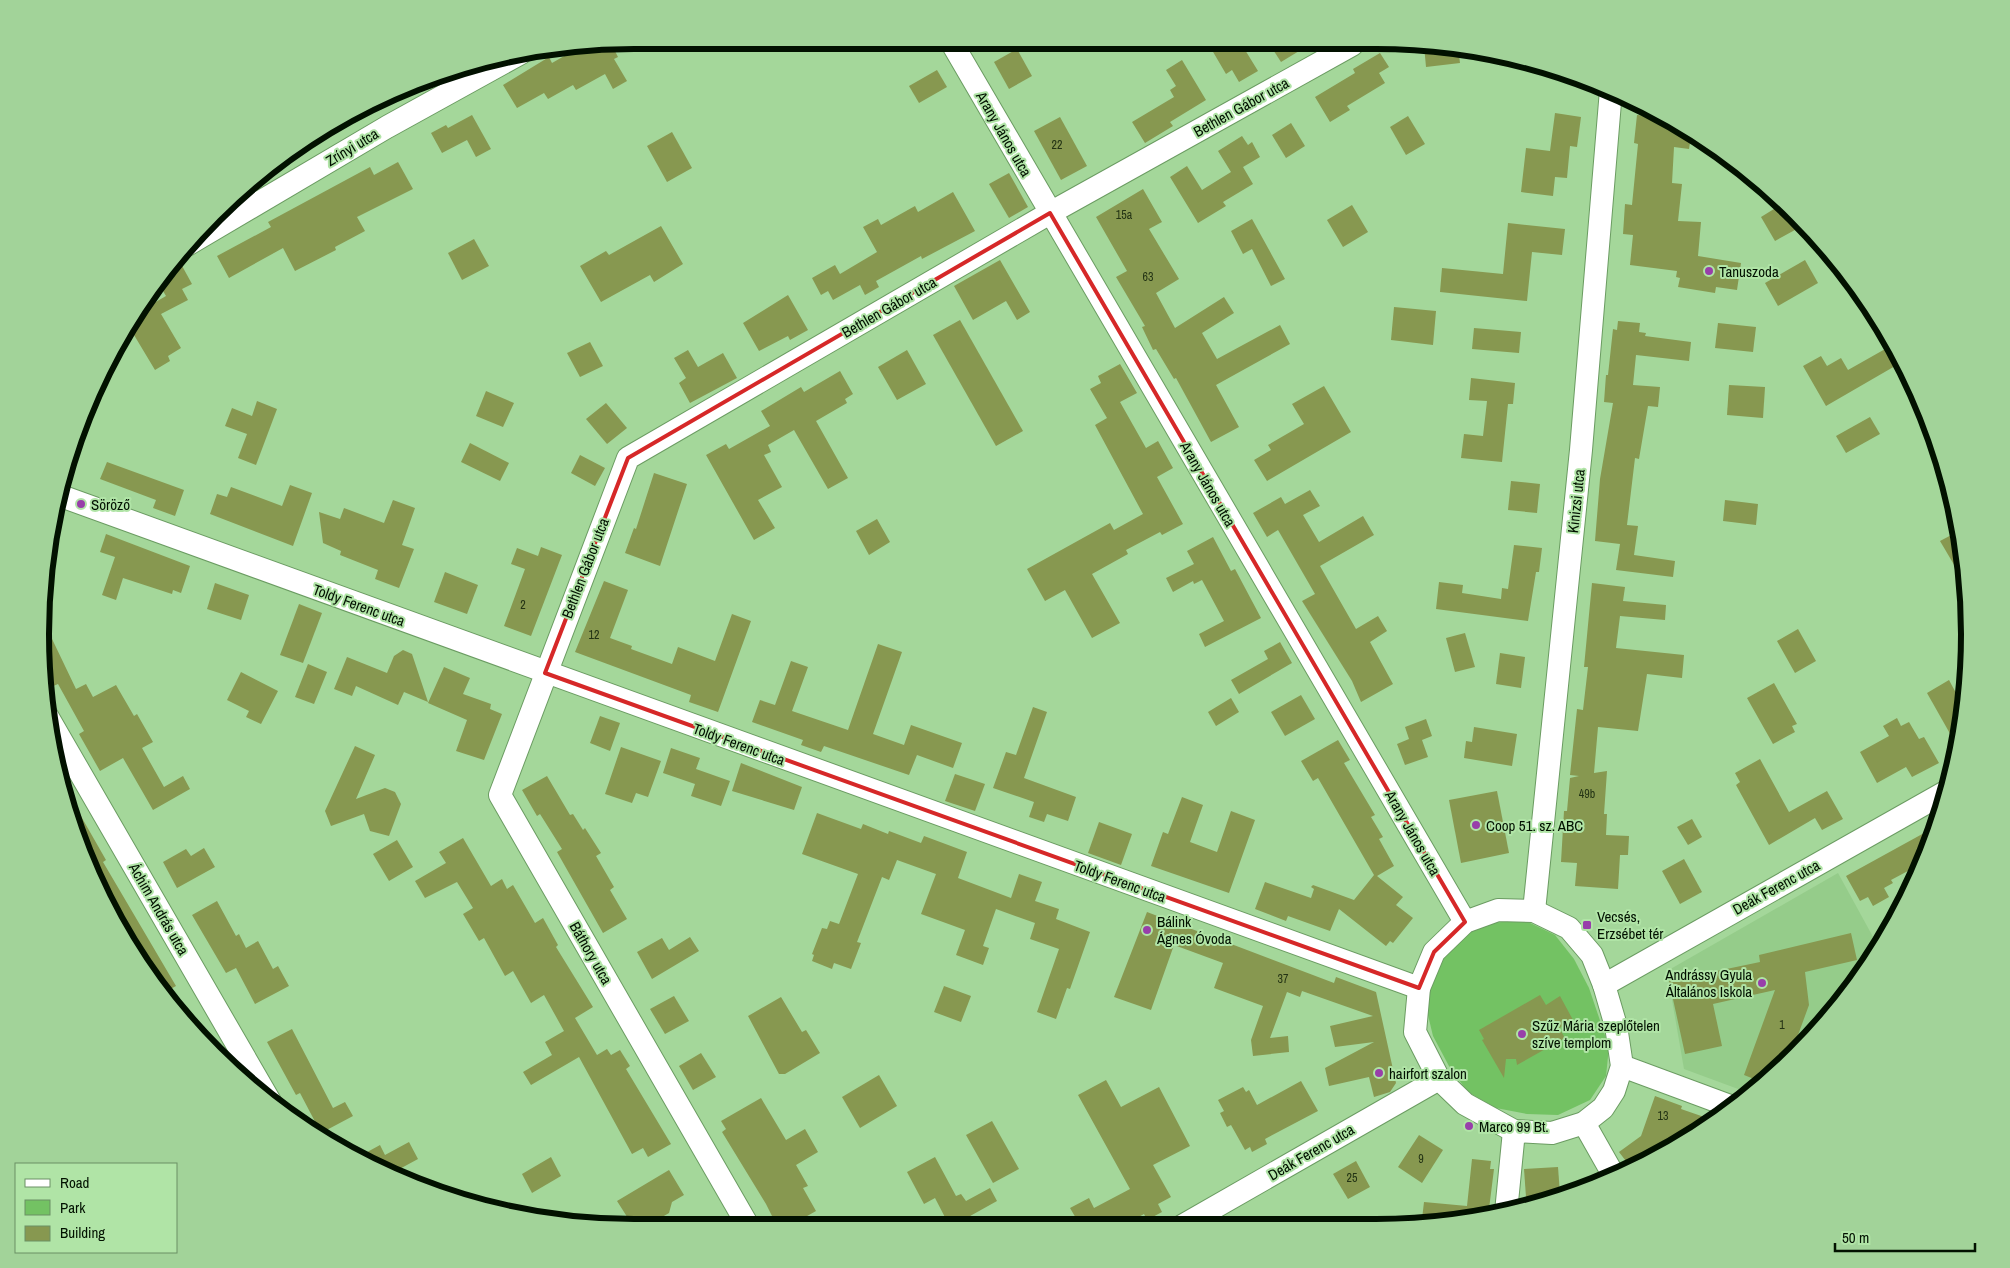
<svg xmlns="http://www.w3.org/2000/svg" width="2010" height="1268" font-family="'Archivo Narrow',sans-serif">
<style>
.built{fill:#95cc8a}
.green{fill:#73c263}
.building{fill:#879850}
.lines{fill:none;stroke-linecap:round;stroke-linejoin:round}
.street-casing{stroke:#6b9c62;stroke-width:24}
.street{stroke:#fff;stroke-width:22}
.marked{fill:none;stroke:#d62828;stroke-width:4;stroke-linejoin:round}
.poi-dot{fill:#983faa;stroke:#b0e4a6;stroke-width:2}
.labels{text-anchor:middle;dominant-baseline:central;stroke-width:4;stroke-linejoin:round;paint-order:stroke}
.number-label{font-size:12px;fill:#233314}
.street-label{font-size:15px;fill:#021100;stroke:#b0e4a6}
.poi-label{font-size:15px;fill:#021100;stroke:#b0e4a6;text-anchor:start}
.rim{fill:none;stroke:#021100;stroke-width:6}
</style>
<rect width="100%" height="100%" fill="#a4d79a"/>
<!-- built -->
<polygon class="built" points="1838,873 1878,946 1847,996 1767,1081 1749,1093 1684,1069 1667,971"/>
<!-- green -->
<polygon class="green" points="1524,920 1555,935 1574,959 1589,988 1609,1047 1606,1076 1590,1100 1558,1115 1527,1114 1496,1108 1468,1092 1450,1068 1433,1036 1427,1011 1428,982 1440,961 1460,937 1491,923"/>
<!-- building -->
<g class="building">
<polygon points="598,45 612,45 618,57 614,59 627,81 613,89 605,74 576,90 573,85 548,99 544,93 517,108 503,85 549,57 552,63 580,47 583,53"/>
<polygon points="1209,45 1242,45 1258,71 1239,82 1232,70 1226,74"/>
<polygon points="1270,45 1309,45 1281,62"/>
<polygon points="1424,45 1458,46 1460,63 1426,67"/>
<polygon points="1017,49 1032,76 1009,89 994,62"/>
<polygon points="1380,53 1389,67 1379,73 1385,83 1347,106 1350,110 1330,122 1315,97 1355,73 1353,69"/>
<polygon points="1182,60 1206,100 1170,122 1173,126 1145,143 1132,122 1174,97 1170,90 1176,86 1166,70"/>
<polygon points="937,70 947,87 919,103 909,86"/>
<polygon points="1649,112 1691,136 1689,149 1674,147 1672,183 1682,184 1678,221 1701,222 1698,256 1741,263 1737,290 1716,287 1715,293 1678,287 1680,278 1676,277 1677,271 1630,265 1633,235 1623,234 1625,204 1632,205 1638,144 1634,143 1637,115 1649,116"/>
<polygon points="1555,113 1581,117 1577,147 1570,146 1567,178 1555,177 1553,196 1521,192 1526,148 1550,151"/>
<polygon points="472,115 491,149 476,157 467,140 442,153 431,133 446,125 448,128"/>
<polygon points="1408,116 1425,144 1406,155 1390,127"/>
<polygon points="1060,117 1087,166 1061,180 1034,131"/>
<polygon points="1291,123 1305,146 1286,158 1272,135"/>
<polygon points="672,132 692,168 667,182 647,146"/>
<polygon points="1242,136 1248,145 1252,142 1260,157 1243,167 1253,184 1223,202 1226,206 1198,223 1170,177 1187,166 1202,190 1231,172 1218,151"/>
<polygon points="398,162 413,189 357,217 365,231 335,247 336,250 295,271 283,248 229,278 217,256 271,227 268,222 370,167 374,175"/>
<polygon points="1009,173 1028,207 1009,218 989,184"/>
<polygon points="1143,189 1162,222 1149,229 1179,279 1156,293 1175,328 1224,297 1234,313 1202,333 1217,359 1280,325 1290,344 1216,385 1239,427 1211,442 1176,378 1174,379 1156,349 1153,350 1142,327 1145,326 1116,277 1127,271 1096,217"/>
<polygon points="953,192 975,231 922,259 921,256 876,281 879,287 865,295 860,285 833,300 828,291 821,295 812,278 835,265 840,274 877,252 863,227 878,219 881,225 915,206 918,212"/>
<polygon points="1782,204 1804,225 1775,241 1761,217"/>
<polygon points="1352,205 1368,232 1343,247 1327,220"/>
<polygon points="1252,219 1285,279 1271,286 1252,249 1243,254 1231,231"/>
<polygon points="1508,223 1565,229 1562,255 1532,252 1527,301 1440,292 1442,268 1503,274"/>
<polygon points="661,226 683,264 654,282 650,275 601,302 580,266 606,251 609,255"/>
<polygon points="474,239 489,266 462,280 448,253"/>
<polygon points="1000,260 1030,312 1017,320 1006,301 973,320 954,286"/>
<polygon points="1805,260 1818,283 1778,306 1765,283"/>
<polygon points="181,264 192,284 182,289 188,300 161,314 181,348 168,356 170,361 155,370 128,325 135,314 166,296 157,281 161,275"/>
<polygon points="788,295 808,330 790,340 788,336 759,351 743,323"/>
<polygon points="1394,307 1436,311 1433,345 1391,340"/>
<polygon points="960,320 1023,431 996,446 933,335"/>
<polygon points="1618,321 1640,323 1639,332 1646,333 1645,336 1691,342 1689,361 1636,355 1633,385 1660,387 1658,407 1648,406 1639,459 1635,458 1627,525 1638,526 1634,555 1675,561 1673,577 1616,570 1620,544 1595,541 1600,479 1613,403 1604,402 1606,375 1608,375 1613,329 1617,330"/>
<polygon points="1718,323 1756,327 1753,352 1715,348"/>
<polygon points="1474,328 1521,332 1519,353 1472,349"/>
<polygon points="590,342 603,366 580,377 567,353"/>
<polygon points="1894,344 1902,362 1826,406 1803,366 1821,356 1827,366 1841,358 1848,370"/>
<polygon points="688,350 698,367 723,353 737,378 690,403 679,383 686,378 674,358"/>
<polygon points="907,350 926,384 897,400 878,367"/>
<polygon points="1120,364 1137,393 1120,402 1146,448 1158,441 1173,468 1157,477 1183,524 1162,535 1160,532 1126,550 1128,554 1092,574 1120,623 1092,638 1065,590 1045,601 1027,569 1110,523 1114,530 1143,514 1095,425 1107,418 1090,389 1101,383 1098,376"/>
<polygon points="840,371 853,394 845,399 847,403 816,421 848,478 828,489 794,430 768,445 771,452 764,455 782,487 758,500 775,528 754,540 706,455 726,444 729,449 770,426 761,411 801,387 804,392"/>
<polygon points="1471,378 1515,383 1513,404 1508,404 1502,462 1461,458 1464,434 1483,436 1487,401 1469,400"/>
<polygon points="1729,385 1765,387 1763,418 1727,415"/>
<polygon points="1324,386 1351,432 1267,481 1254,460 1271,450 1268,445 1304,424 1292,404"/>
<polygon points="486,391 514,403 503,427 476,416"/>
<polygon points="257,401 277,409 256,465 238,458 247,434 225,426 232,408 252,416"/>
<polygon points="606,403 627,428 607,444 586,419"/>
<polygon points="1870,417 1880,434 1846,453 1836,436"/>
<polygon points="470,443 509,463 500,481 461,462"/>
<polygon points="580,455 605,468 595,486 571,473"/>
<polygon points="107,462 184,490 175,516 153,508 156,500 100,479"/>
<polygon points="654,473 687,484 660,566 625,553 634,528 636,529"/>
<polygon points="1511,481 1540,484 1537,513 1508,510"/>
<polygon points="290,485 312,493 293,546 210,514 217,494 227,497 231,487 282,506"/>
<polygon points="1310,490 1320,506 1303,515 1319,542 1363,516 1374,535 1320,566 1356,629 1378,616 1387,631 1370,642 1393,684 1361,702 1352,681 1302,601 1315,594 1278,530 1267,537 1253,513 1281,497 1285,504"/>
<polygon points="393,500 415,508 402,545 414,549 399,588 375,579 378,570 340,555 341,551 323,543 319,512 340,519 344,508 384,523"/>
<polygon points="1725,500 1758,504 1756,525 1723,521"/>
<polygon points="877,519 890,542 869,555 856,531"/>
<polygon points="1959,531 1965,557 1966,585 1940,541"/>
<polygon points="106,534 190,566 181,593 173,590 172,594 123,578 116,600 102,595 115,557 100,552"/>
<polygon points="1213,537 1231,571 1235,569 1261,618 1205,647 1199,634 1224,621 1202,580 1194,584 1193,581 1173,592 1166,578 1194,564 1187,551"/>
<polygon points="1514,545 1542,548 1539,572 1536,572 1528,621 1436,609 1439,582 1463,585 1462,593 1501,599 1502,588 1508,589"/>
<polygon points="541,547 562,555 531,636 504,626 525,569 511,564 517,548 538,556"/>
<polygon points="445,572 478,585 467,614 434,602"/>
<polygon points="604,581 628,590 610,638 632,646 631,649 672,664 678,647 715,661 732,614 751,621 718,712 689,702 691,695 575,652"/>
<polygon points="215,583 249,595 241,620 207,609"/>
<polygon points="1592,583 1625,587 1623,601 1666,605 1665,620 1620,616 1616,648 1684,655 1682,678 1647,674 1638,731 1598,727 1594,773 1607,771 1604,814 1607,814 1606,835 1629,836 1628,855 1620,855 1618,889 1575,886 1577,863 1561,862 1564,811 1567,811 1570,778 1579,776 1570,775 1577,709 1583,710 1588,667 1584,667"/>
<polygon points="299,604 322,613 303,663 280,655"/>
<polygon points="42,618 76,689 86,684 93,697 116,685 134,716 137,714 153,742 142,748 164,787 183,776 190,789 153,810 123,758 100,771 79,734 84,731 58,684 51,687 44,673"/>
<polygon points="1798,629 1816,661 1795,673 1777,641"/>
<polygon points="1465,633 1475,667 1455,672 1446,638"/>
<polygon points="1280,642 1292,663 1239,694 1231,680 1268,659 1264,651"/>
<polygon points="878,644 902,652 873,734 904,745 911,725 962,743 953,768 917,755 909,775 824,746 821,752 801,745 803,740 752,722 760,700 775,705 791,661 808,667 792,711 848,730"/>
<polygon points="403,650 412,654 428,702 404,692 398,705 356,686 352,696 334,689 347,657 387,673 394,656"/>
<polygon points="1500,653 1525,657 1521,688 1496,684"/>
<polygon points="308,664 327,672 314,704 295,697"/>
<polygon points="444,667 470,678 463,694 491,704 490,709 502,714 484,760 456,751 467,720 428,703"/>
<polygon points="241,672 278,691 261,724 246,717 249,711 227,700"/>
<polygon points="1949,680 1963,706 1957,746 1927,693"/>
<polygon points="1774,683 1797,724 1792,726 1795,732 1773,744 1747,698"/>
<polygon points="1301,695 1315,719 1285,736 1271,712"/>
<polygon points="1231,698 1239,712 1216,726 1208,712"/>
<polygon points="1033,707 1047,712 1024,778 1076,797 1068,821 1047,814 1044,822 1029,817 1034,802 993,788 1006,752 1016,755"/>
<polygon points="600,716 620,723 610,751 590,743"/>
<polygon points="1897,718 1901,726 1909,722 1919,739 1924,737 1939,763 1912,777 1906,767 1877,783 1860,752 1889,736 1883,726"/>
<polygon points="1426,719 1432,736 1422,740 1428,757 1405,765 1397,744 1409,739 1405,727"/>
<polygon points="1474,727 1517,734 1512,766 1464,758 1466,741 1472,742"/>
<polygon points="1338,740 1350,760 1344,763 1375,815 1371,817 1383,837 1379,839 1394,866 1377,876 1403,897 1396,905 1413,918 1393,943 1390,941 1386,946 1339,909 1330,931 1288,916 1286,921 1255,909 1265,882 1311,898 1314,889 1311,887 1313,885 1354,900 1374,875 1318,778 1313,781 1301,761"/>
<polygon points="355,746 375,755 356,799 385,788 395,792 401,804 389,836 370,831 364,814 331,826 325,811"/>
<polygon points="621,747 661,761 648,797 636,793 632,803 605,794"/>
<polygon points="671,748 700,758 696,769 730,781 721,806 691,796 695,784 663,773"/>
<polygon points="1760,759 1789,812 1827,791 1843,819 1822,830 1815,818 1769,845 1736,785 1740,782 1735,773"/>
<polygon points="741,763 802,787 794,810 732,791"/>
<polygon points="955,774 985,784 975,811 945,801"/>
<polygon points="547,776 570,815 573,814 583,830 585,828 601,853 596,856 614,887 610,890 627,919 603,933 557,852 562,849 540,814 537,816 522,790"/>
<polygon points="1497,791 1509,853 1461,863 1449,800"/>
<polygon points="1182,797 1203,805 1190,842 1217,852 1231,811 1255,820 1229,893 1151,866 1163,832 1168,834"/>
<polygon points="78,811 106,860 103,862 176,986 163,993 140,964 101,896 70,815"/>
<polygon points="817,813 861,829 863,824 888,834 889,831 921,843 924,836 967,852 958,878 1011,898 1019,874 1042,882 1035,901 1059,909 1056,919 1090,932 1070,989 1067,988 1056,1019 1037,1012 1059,949 1030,939 1035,923 996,909 983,946 989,948 983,965 956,955 965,930 921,914 936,874 897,860 889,880 882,877 857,942 861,943 851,969 834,963 832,969 812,961 814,955 812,954 822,928 827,929 830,921 839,924 858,874 802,854"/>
<polygon points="1692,819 1702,837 1688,845 1677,827"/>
<polygon points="1099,822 1132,834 1121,865 1088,853"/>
<polygon points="1935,827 1921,864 1891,880 1893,883 1884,888 1889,897 1873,906 1868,897 1860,901 1846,876"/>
<polygon points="463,838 491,886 502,879 507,889 513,885 535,923 543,918 558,945 556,947 593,1007 575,1018 597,1055 607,1049 611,1055 620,1050 630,1066 626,1069 671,1144 648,1157 643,1148 632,1154 579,1057 531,1085 523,1072 552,1055 545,1042 564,1031 544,995 531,1003 513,971 505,976 484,938 479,941 463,914 473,908 457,882 425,898 415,881 446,863 439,852"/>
<polygon points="397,840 413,867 389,881 373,854"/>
<polygon points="204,848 215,867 177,888 163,862 186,849 191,856"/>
<polygon points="1684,859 1702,892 1680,904 1662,871"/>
<polygon points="217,901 236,936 239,934 246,948 258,941 273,969 278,966 289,986 255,1004 236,968 226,973 192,915"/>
<polygon points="1147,912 1334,983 1336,977 1376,992 1396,1083 1390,1092 1374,1097 1369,1077 1329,1086 1325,1068 1374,1042 1335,1047 1330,1026 1373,1016 1302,991 1300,997 1287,992 1270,1038 1288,1036 1289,1052 1253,1056 1251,1040 1263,1006 1214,988 1223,963 1174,945 1151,1010 1114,997"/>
<polygon points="1851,933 1857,960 1805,972 1809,1005 1794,1046 1799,1048 1767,1081 1764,1083 1744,1075 1775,990 1713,1004 1722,1046 1685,1054 1669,981 1760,962 1759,955"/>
<polygon points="690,937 699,951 652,979 637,952 662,938 669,950"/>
<polygon points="944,986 971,996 961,1022 934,1012"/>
<polygon points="1540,995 1546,1005 1560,996 1573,1020 1559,1028 1565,1038 1517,1065 1516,1059 1506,1059 1504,1078 1482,1040 1484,1039 1479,1030"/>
<polygon points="674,996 689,1021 665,1034 650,1009"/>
<polygon points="781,997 802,1032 806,1030 820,1053 785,1074 779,1074 748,1016"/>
<polygon points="292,1029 333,1108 345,1102 353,1116 321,1133 300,1093 296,1095 267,1042"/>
<polygon points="701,1053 716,1077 693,1090 679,1066"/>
<polygon points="879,1075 897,1106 860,1128 842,1097"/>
<polygon points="1106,1080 1121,1107 1159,1087 1190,1146 1153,1165 1171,1197 1158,1204 1162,1212 1147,1220 1144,1214 1124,1225 1080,1225 1070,1208 1089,1198 1094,1208 1130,1189 1078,1095"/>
<polygon points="1301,1081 1318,1111 1265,1139 1267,1144 1252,1152 1250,1147 1245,1150 1231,1125 1227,1127 1220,1113 1224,1111 1218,1100 1243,1087 1246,1092 1249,1090 1257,1105"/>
<polygon points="1655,1096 1682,1106 1681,1109 1710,1119 1632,1169 1619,1152 1641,1136"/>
<polygon points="761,1098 786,1140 805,1129 818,1152 796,1165 808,1186 803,1188 816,1211 793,1224 776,1224 766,1204 722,1132 726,1129 721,1121"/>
<polygon points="992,1121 1019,1169 993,1183 966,1135"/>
<polygon points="1419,1135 1443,1150 1422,1183 1398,1167"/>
<polygon points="409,1142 418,1159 394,1172 397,1177 360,1156 380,1145 385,1155"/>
<polygon points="551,1157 561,1176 532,1193 522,1174"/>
<polygon points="935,1157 956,1196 961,1194 966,1201 990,1188 997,1201 954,1225 949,1225 935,1198 924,1204 907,1172"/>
<polygon points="1472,1159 1491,1161 1490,1169 1494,1169 1489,1209 1493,1209 1493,1214 1446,1222 1422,1219 1424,1202 1467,1206"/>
<polygon points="1356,1161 1370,1187 1348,1199 1333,1174"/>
<polygon points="1558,1167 1560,1194 1526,1197 1524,1169"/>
<polygon points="669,1170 684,1195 672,1202 669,1213 657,1220 648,1216 635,1223 631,1223 617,1201"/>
</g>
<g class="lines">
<!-- street casing -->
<g class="street-casing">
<g id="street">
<polyline points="953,45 1465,922"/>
<polyline points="187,245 387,127 521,53"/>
<polyline points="61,496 1419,988"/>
<polyline points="46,714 272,1105"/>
<polygon points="1498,910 1534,911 1569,928 1592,955 1604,985 1616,1026 1622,1066 1614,1091 1603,1108 1584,1123 1552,1133 1514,1131 1465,1104 1439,1079 1415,1032 1419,988 1434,952 1465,922"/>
<polyline points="1534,911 1581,450 1611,90"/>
<polyline points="1604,985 1949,790"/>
<polyline points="1622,1066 1730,1106"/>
<polyline points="1584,1123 1614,1176"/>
<polyline points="1506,1212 1514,1131"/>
<polyline points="747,1224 500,795 628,458 1050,213 1352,45"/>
<polyline points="1182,1226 1439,1079"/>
</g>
</g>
<!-- street -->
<use href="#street" class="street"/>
</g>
<!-- marked area -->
<path class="marked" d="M1050 213 1465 922 1434 952 1419 988 545 673 628 458Z"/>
<!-- markers -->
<g class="poi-dot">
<circle cx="1709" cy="271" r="5"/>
<circle cx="81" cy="504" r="5"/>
<circle cx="1476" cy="825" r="5"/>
<rect x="1582" y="920" width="10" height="10" rx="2.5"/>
<circle cx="1147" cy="930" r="5"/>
<circle cx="1762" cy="983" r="5"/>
<circle cx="1522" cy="1034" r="5"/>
<circle cx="1379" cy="1073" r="5"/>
<circle cx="1469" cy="1126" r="5"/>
</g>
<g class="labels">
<!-- number labels -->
<g class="number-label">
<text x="1057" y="145">22</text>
<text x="1124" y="215">15a</text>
<text x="1148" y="277">63</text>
<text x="523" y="605">2</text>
<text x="594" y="635">12</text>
<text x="1587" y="794">49b</text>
<text x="1283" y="979">37</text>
<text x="1782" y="1025">1</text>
<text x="1663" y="1116">13</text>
<text x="1421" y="1159">9</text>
<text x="1352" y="1178">25</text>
</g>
<!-- street labels -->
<g class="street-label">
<text transform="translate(1241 107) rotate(-29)">Bethlen Gábor utca</text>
<text transform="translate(1004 134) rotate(60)">Arany János utca</text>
<text transform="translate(352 147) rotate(-31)">Zrínyi utca</text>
<text transform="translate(889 307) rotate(-30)">Bethlen Gábor utca</text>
<text transform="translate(1208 484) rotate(60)">Arany János utca</text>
<text transform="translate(1576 501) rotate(-84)">Kinizsi utca</text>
<text transform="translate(585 568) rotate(-69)">Bethlen Gábor utca</text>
<text transform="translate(359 605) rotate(20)">Toldy Ferenc utca</text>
<text transform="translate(739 744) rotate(20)">Toldy Ferenc utca</text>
<text transform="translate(1413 833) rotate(60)">Arany János utca</text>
<text transform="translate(1120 881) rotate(20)">Toldy Ferenc utca</text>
<text transform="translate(1776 887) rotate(-29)">Deák Ferenc utca</text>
<text transform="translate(159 909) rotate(60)">Áchim András utca</text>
<text transform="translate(591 953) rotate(60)">Báthory utca</text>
<text transform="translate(1311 1152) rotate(-30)">Deák Ferenc utca</text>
</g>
<!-- poi labels -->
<g class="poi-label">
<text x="1719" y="271">Tanuszoda</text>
<text x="91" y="504">Söröző</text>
<text x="1486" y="825">Coop 51. sz. ABC</text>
<text x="1597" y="916">Vecsés,<tspan x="1597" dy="17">Erzsébet tér</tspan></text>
<text x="1157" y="921">Bálink<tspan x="1157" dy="17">Ágnes Óvoda</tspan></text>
<text x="1752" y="974" text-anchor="end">Andrássy Gyula<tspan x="1752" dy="17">Általános Iskola</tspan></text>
<text x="1532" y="1025">Szűz Mária szeplőtelen<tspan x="1532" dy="17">szíve templom</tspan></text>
<text x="1389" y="1073">hairfort szalon</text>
<text x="1479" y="1126">Marco 99 Bt.</text>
</g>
</g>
<!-- crop -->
<path d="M0 0H2010V1268H0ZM634 49H1376A585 585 0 0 1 1961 634V634A585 585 0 0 1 1376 1219H634A585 585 0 0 1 49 634V634A585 585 0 0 1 634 49Z" fill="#a2d399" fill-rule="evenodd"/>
<path class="rim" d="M634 49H1376A585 585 0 0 1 1961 634V634A585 585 0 0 1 1376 1219H634A585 585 0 0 1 49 634V634A585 585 0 0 1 634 49Z"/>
<!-- legend -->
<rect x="15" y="1163" width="162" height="90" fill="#b0e4a6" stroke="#6a9064"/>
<rect x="25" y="1179" width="25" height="8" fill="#ffffff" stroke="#6a9064"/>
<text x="60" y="1188" font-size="15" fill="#021100">Road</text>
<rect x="25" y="1200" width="25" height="15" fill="#73c263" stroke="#6a9064"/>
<text x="60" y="1213" font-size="15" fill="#021100">Park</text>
<rect x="25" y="1226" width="25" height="15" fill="#879850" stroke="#6a9064"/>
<text x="60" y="1238" font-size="15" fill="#021100">Building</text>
<!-- scale -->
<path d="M1835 1243v8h140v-8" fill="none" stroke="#021100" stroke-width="2.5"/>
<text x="1842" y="1243" font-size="15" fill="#021100" stroke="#b0e4a6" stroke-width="4" paint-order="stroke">50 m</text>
</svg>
